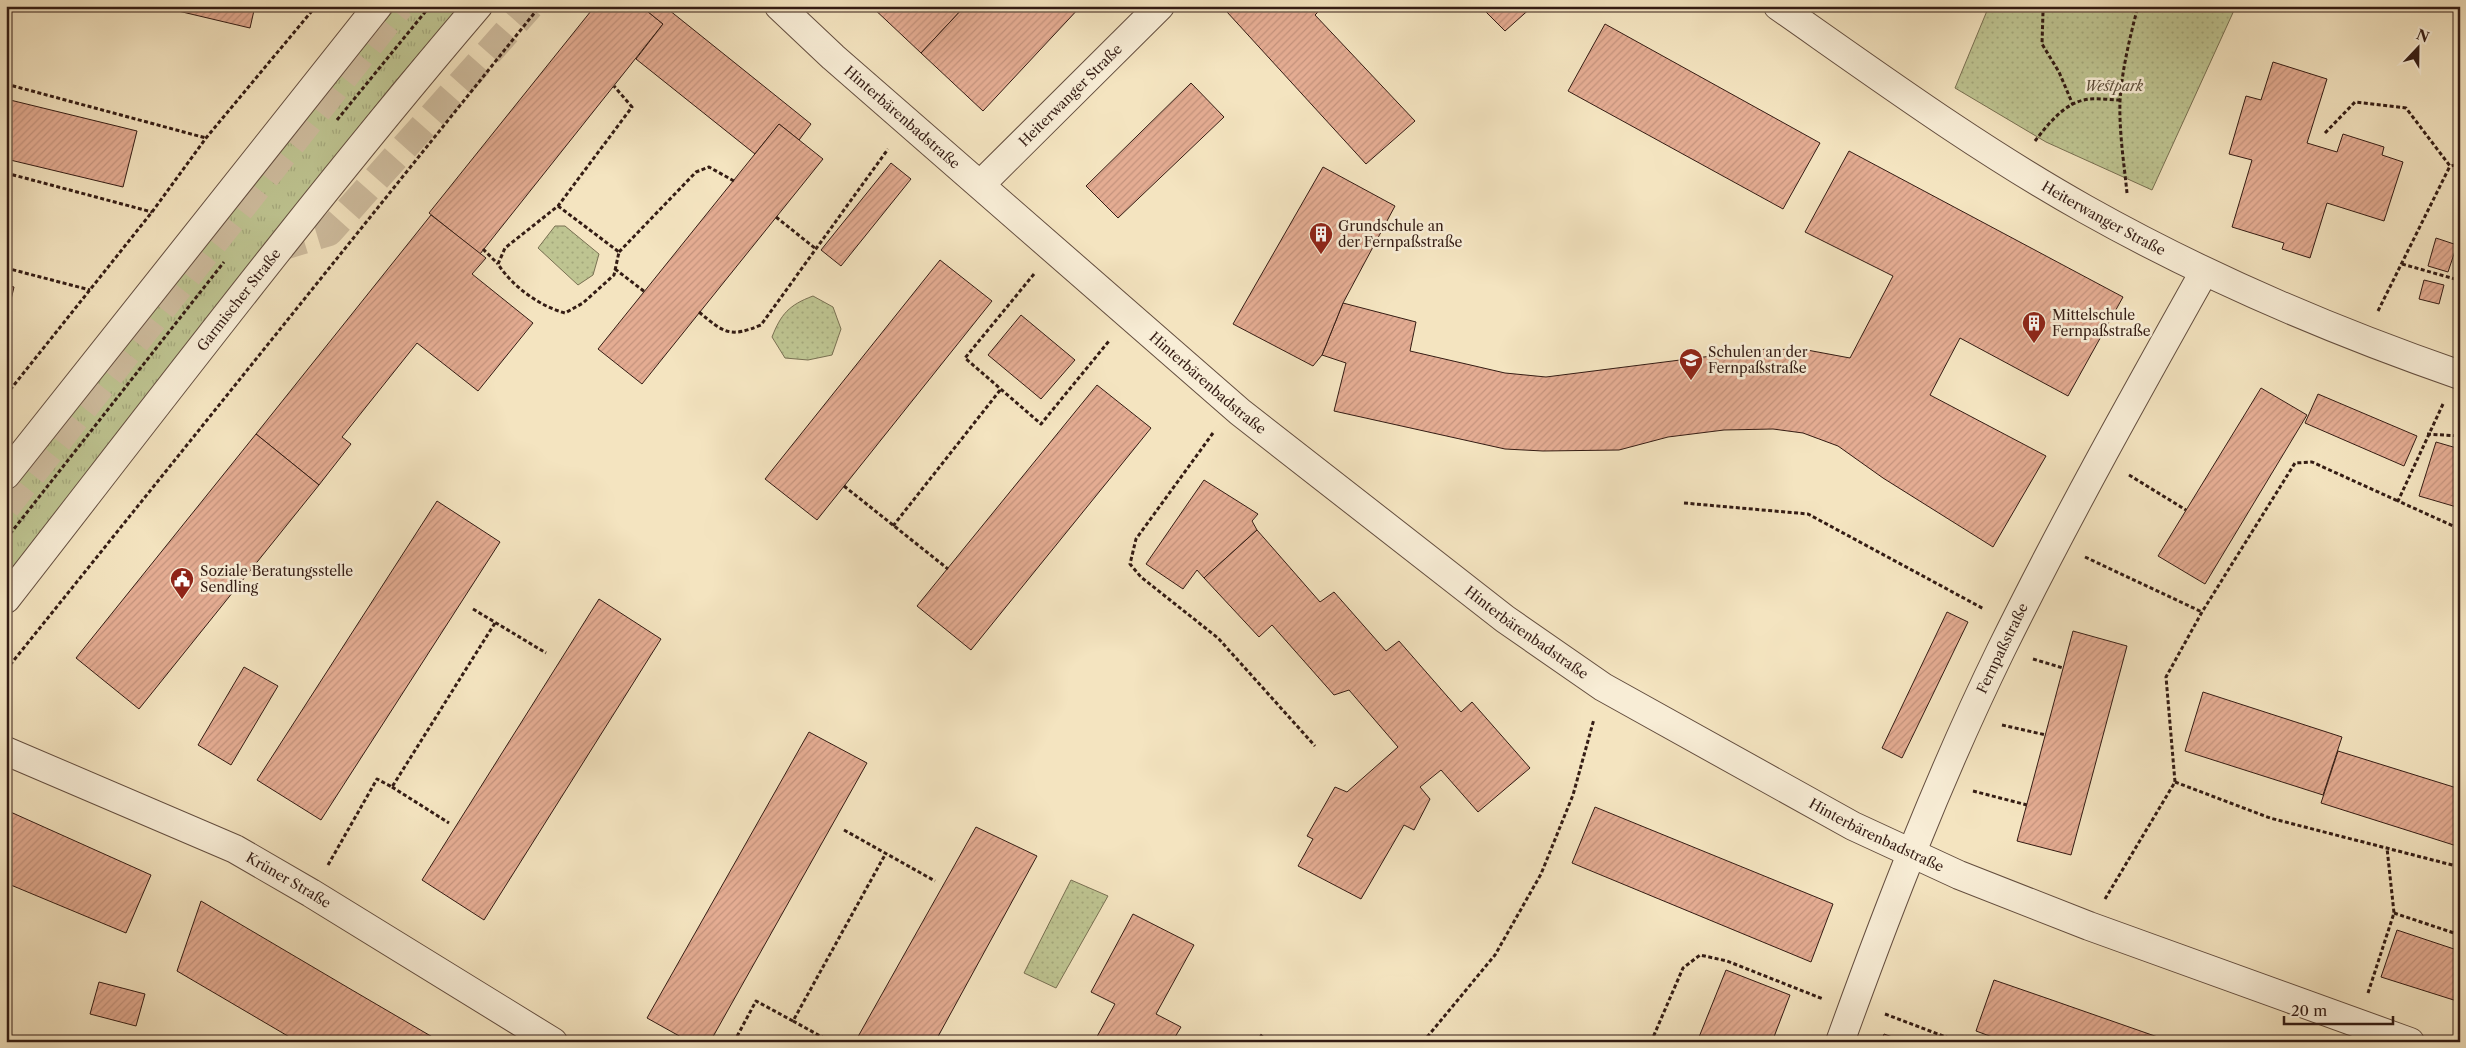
<svg xmlns="http://www.w3.org/2000/svg" width="2466" height="1048" font-family="'Libre Caslon Text',serif">
<style>
.grass{fill:url(#grass-tufts);stroke:#797052}
.park{fill:url(#park-dots);stroke:#797052}
.building{fill:url(#building-hatch);stroke:#341c14}
.lines{fill:none;stroke-linecap:round;stroke-linejoin:round}
.trunk-tunnel{stroke:#cebc9e;stroke-width:28;stroke-dasharray:28 14;stroke-linecap:butt}
.motorway-tunnel{stroke:#cebc9e;stroke-width:28;stroke-dasharray:28 14;stroke-linecap:butt}
.minor-casing{stroke:#644e3f;stroke-width:30}
.tertiary-casing{stroke:#644e3f;stroke-width:30}
.path{stroke:#341c14;stroke-width:3;stroke-dasharray:4 2.5;stroke-linecap:butt}
.minor{stroke:#f8edd6;stroke-width:28}
.tertiary{stroke:#f8edd6;stroke-width:28}
.labels{text-anchor:middle;dominant-baseline:central;stroke-width:5;stroke-linejoin:round;paint-order:stroke}
.park-label{font-size:14px;font-style:italic;fill:#5d4e3a;stroke:#f8edd6}
.street-label{font-size:14px;fill:#341c14;stroke:#f8edd6}
.poi-label{font-size:14px;fill:#341c14;stroke:#f8edd6;text-anchor:start}
</style>
<defs>
<pattern id="grass-tufts" width="24" height="20" patternUnits="userSpaceOnUse" patternTransform="scale(1.25)"><rect width="24" height="20" fill="#bec491"/><path d="M3 7l-1-3M5 7V3M7 7l1-3M15 17l-1-3M17 17v-4M19 17l1-3" fill="none" stroke="#a4a87c"/></pattern>
<pattern id="park-dots" width="8" height="8" patternUnits="userSpaceOnUse" patternTransform="scale(1.25)"><rect width="8" height="8" fill="#bec491"/><path d="M2 2h.1M6 6h.1" fill="none" stroke="#a4a87c" stroke-width="1.8" stroke-linecap="round"/></pattern>
<pattern id="building-hatch" width="6" height="6" patternUnits="userSpaceOnUse" patternTransform="scale(1.25)"><rect width="6" height="6" fill="#e4ac92"/><path d="M-1 1l2-2M0 6l6-6M5 7l2-2" fill="none" stroke="#c4937d"/></pattern>
</defs>
<rect width="100%" height="100%" fill="#f4e4c0"/>
<filter id="stains"><feTurbulence type="fractalNoise" baseFrequency=".004" numOctaves="4"/><feColorMatrix values="0 0 0 0 .2 0 0 0 0 .09 0 0 0 0 .02 0 0 0 .5 -.17"/></filter>
<radialGradient id="worn" r=".72"><stop offset=".6" stop-color="#630" stop-opacity="0"/><stop offset="1" stop-color="#630" stop-opacity=".3"/></radialGradient>
<!-- grass -->
<polygon class="grass" points="397,6 460,6 393,84 326,168 6,577 6,494 268,165"/>
<!-- park -->
<g class="park">
<polygon points="1989,6 2236,6 2152,190 2046,142 1955,88"/>
<polygon points="555,226 565,226 599,254 593,275 578,285 538,248"/>
<path d="M813 296 833 307 841 329 832 355 808 360 785 358 772 337C781 314 789 305 813 296Z"/>
<polygon points="1071,880 1108,896 1056,988 1024,973"/>
</g>
<!-- building -->
<g class="building">
<polygon points="157,6 255,6 250,28"/>
<polygon points="595,6 641,6 663,24 480,254 429,213"/>
<polygon points="664,6 811,124 799,140 779,124 755,154 636,59 663,24 642,7"/>
<polygon points="871,6 965,6 921,53"/>
<polygon points="965,6 1081,6 983,111 921,53"/>
<polygon points="1233,6 1324,6 1315,15 1415,121 1366,164 1227,12"/>
<polygon points="1480,6 1533,6 1505,31"/>
<polygon points="1605,24 1820,143 1783,209 1568,91"/>
<polygon points="2273,62 2327,79 2307,143 2337,152 2343,134 2384,147 2382,155 2403,162 2384,221 2327,203 2310,258 2282,249 2284,243 2232,227 2252,160 2229,154 2246,96 2261,100"/>
<polygon points="1191,83 1224,117 1118,218 1086,186"/>
<polygon points="6,99 137,131 123,187 6,159"/>
<polygon points="779,124 823,159 642,384 598,349"/>
<polygon points="1849,151 2123,297 2068,396 1960,338 1930,395 2046,456 1993,547 1883,478 1838,446 1803,433 1773,429 1724,430 1668,437 1619,450 1543,451 1505,449 1334,411 1346,363 1322,355 1343,303 1416,322 1410,351 1505,373 1546,377 1767,349 1807,350 1850,358 1893,276 1805,232"/>
<polygon points="891,163 911,179 841,266 821,250"/>
<polygon points="1323,167 1395,206 1343,303 1322,355 1313,366 1233,324"/>
<polygon points="431,215 486,258 472,274 533,323 478,391 417,343 342,437 351,444 319,485 256,434"/>
<polygon points="2436,238 2457,245 2448,272 2428,266"/>
<polygon points="940,260 992,301 817,520 765,479"/>
<polygon points="2424,280 2444,285 2439,304 2419,299"/>
<polygon points="6,285 14,287 6,321"/>
<polygon points="1021,315 1075,360 1041,399 988,355"/>
<polygon points="1097,385 1151,428 971,650 917,606"/>
<polygon points="2261,388 2307,415 2205,584 2158,556"/>
<polygon points="2318,394 2417,436 2404,466 2305,423"/>
<polygon points="256,434 319,485 139,709 76,658"/>
<polygon points="2436,442 2460,449 2460,508 2419,496"/>
<polygon points="1204,480 1258,514 1252,521 1257,530 1204,578 1197,570 1183,589 1146,564"/>
<polygon points="437,501 500,542 321,820 257,780"/>
<polygon points="1257,530 1320,602 1334,592 1386,651 1399,641 1461,712 1472,702 1530,768 1478,812 1441,770 1420,787 1430,799 1414,830 1404,825 1361,899 1298,866 1313,839 1307,836 1335,787 1347,792 1398,747 1349,690 1334,695 1272,625 1259,637 1204,578"/>
<polygon points="599,599 661,639 484,920 422,880"/>
<polygon points="1947,612 1968,622 1902,758 1882,748"/>
<polygon points="2073,631 2127,646 2071,855 2017,841"/>
<polygon points="244,667 278,686 231,765 198,745"/>
<polygon points="2203,692 2342,737 2323,795 2185,751"/>
<polygon points="809,732 867,763 710,1042 690,1042 647,1018"/>
<polygon points="2338,751 2460,789 2460,847 2321,803"/>
<polygon points="1595,807 1833,904 1811,962 1572,863"/>
<polygon points="6,810 151,875 126,933 6,883"/>
<polygon points="976,827 1037,856 935,1042 855,1042"/>
<polygon points="201,901 352,990 441,1042 298,1042 177,971"/>
<polygon points="1133,914 1194,945 1156,1014 1181,1027 1172,1042 1094,1042 1115,1004 1091,992"/>
<polygon points="2397,930 2460,951 2460,1002 2381,977"/>
<polygon points="1726,970 1790,995 1772,1042 1697,1042"/>
<polygon points="1994,980 2049,999 2172,1042 2006,1042 1976,1031"/>
<polygon points="99,982 145,994 136,1026 90,1014"/>
<polygon points="1884,1034 1906,1042 1881,1042"/>
</g>
<g class="lines">
<!-- trunk-tunnel -->
<polyline class="trunk-tunnel" points="6,507 400,6"/>
<!-- motorway-tunnel -->
<polyline class="motorway-tunnel" points="277,248 329,232 530,6"/>
<!-- minor casing -->
<g class="minor-casing">
<g id="minor">
<path id="s1" d="M779 6 833 57 1240 412 1505 619 1603 687 1853 826 1959 875 2089 926 2410 1042"/>
<path id="s2" d="M1778 6C1878 76 1978 149 2085 209 2204 276 2330 330 2460 375"/>
<path id="s3" d="M981 184 1160 6"/>
<path id="s4" d="M6 751 235 849 311 893 553 1042"/>
<path id="s5" d="M1840 1042C1888 909 1939 777 2001 650 2064 522 2134 397 2204 272"/>
</g>
</g>
<!-- tertiary casing -->
<g class="tertiary-casing">
<g id="tertiary">
<polyline points="6,475 378,6"/>
<path id="s6" d="M6 599C161 400 314 198 478 6"/>
</g>
</g>
<!-- path -->
<g class="path">
<polyline points="2045,6 2043,12 2042,44 2059,72 2073,105"/>
<polyline points="6,84 206,138"/>
<polyline points="337,120 430,6"/>
<polyline points="2325,133 2355,102 2406,108 2450,166 2460,164"/>
<path d="M2035 141C2049 123 2065 102 2089 99 2099 98 2110 100 2120 100"/>
<polyline points="6,173 152,212"/>
<path d="M2127 193C2124 163 2119 132 2120 101 2122 69 2130 37 2138 6"/>
<path d="M558 206 619 252 614 275 583 303 565 313C539 306 512 286 498 264L505 248 558 206 632 107 614 86"/>
<polyline points="776,217 816,249"/>
<polyline points="483,249 498,264"/>
<polyline points="619,252 696,172 709,167 734,181"/>
<polyline points="2402,264 2455,279"/>
<polyline points="6,268 90,290"/>
<polyline points="615,269 645,292"/>
<polyline points="1034,274 965,358 1041,424 1109,341"/>
<polyline points="2378,311 2450,166"/>
<path d="M699 312C724 333 730 338 761 325L888 149"/>
<polyline points="6,395 152,212 206,138 316,6"/>
<polyline points="2443,404 2398,501 2460,529"/>
<polyline points="1213,433 1136,539 1130,564 1141,577 1218,638 1315,746"/>
<polyline points="2427,434 2460,436"/>
<polyline points="2129,475 2186,510"/>
<polyline points="844,486 948,569"/>
<polyline points="1684,503 1808,514 1984,609"/>
<polyline points="893,526 1001,389"/>
<polyline points="6,539 224,262"/>
<polyline points="2085,557 2202,612"/>
<polyline points="473,609 546,653"/>
<polyline points="2033,659 2063,668"/>
<polyline points="6,670 540,6"/>
<polyline points="2002,725 2046,735"/>
<polyline points="2175,782 2270,818 2460,867"/>
<polyline points="392,787 449,823"/>
<polyline points="1973,791 2027,805"/>
<polyline points="844,830 935,881"/>
<polyline points="328,865 377,779 392,787 495,623"/>
<polyline points="2105,899 2175,782 2166,677 2202,612 2295,463 2312,462 2398,501"/>
<polyline points="2394,913 2460,935"/>
<polyline points="2368,993 2394,913 2387,848"/>
<polyline points="1885,1014 1959,1042"/>
<polyline points="793,1021 831,1042"/>
<polyline points="1260,1035 1269,1042"/>
<polyline points="734,1042 756,1001 793,1021 886,853"/>
<polyline points="1423,1042 1495,955 1541,874 1573,795 1594,719"/>
<polyline points="1651,1042 1683,968 1700,955 1727,961 1823,999"/>
</g>
<!-- minor -->
<use href="#minor" class="minor"/>
<!-- tertiary -->
<use href="#tertiary" class="tertiary"/>
</g>
<!-- icons -->
<defs>
<g id="building-pin" transform="scale(1.25)"><path d="M0 17L-7.5 6A9.5 9.5 0 1 1 7.5 6Z" fill="#8f2418" stroke="#f8edd6"/><path d="M-4-6H4V6H1V3H-1V6H-4ZM-2.5-4.3h1.7v1.8h-1.7ZM.8-4.3h1.7v1.8H.8ZM-2.5-1h1.7V.8h-1.7ZM.8-1h1.7V.8H.8Z" fill="#fff"/></g>
<g id="school-pin" transform="scale(1.25)"><path d="M0 17L-7.5 6A9.5 9.5 0 1 1 7.5 6Z" fill="#8f2418" stroke="#f8edd6"/><path d="M0-5L7-2L0 1L-7-2ZM-4 1L0 2.5L4 1V4Q0 6-4 4Z" fill="#fff"/></g>
<g id="civic-pin" transform="scale(1.25)"><path d="M0 17L-7.5 6A9.5 9.5 0 1 1 7.5 6Z" fill="#8f2418" stroke="#f8edd6"/><path d="M-.6-6.5H3V-4.5H.6V-3L4-1V1h2V6H-6V1h2V-1L-.6-3ZM-1.2 2.5V6h2.4V2.5Z" fill="#fff"/></g>
</defs>
<g fill-rule="evenodd">
<use href="#building-pin" x="1321" y="234"/>
<use href="#building-pin" x="2034" y="323"/>
<use href="#school-pin" x="1691" y="360"/>
<use href="#civic-pin" x="182" y="579"/>
</g>
<g class="labels">
<!-- park labels -->
<g class="park-label">
<text x="2114" y="86">Westpark</text>
</g>
<!-- street labels -->
<g class="street-label">
<text stroke="none"><textPath href="#s3" startOffset="126">Heiterwanger Straße</textPath></text>
<text stroke="none"><textPath href="#s1" startOffset="166">Hinterbärenbadstraße</textPath></text>
<text stroke="none"><textPath href="#s2" startOffset="389">Heiterwanger Straße</textPath></text>
<text stroke="none"><textPath href="#s6" startOffset="379">Garmischer Straße</textPath></text>
<text stroke="none"><textPath href="#s1" startOffset="571">Hinterbärenbadstraße</textPath></text>
<text stroke="none"><textPath href="#s1" startOffset="976">Hinterbärenbadstraße</textPath></text>
<text stroke="none"><textPath href="#s5" startOffset="426">Fernpaßstraße</textPath></text>
<text stroke="none"><textPath href="#s1" startOffset="1381">Hinterbärenbadstraße</textPath></text>
<text stroke="none"><textPath href="#s4" startOffset="311">Krüner Straße</textPath></text>
</g>
<!-- poi labels -->
<g class="poi-label">
<text x="1338" y="226">Grundschule an<tspan x="1338" dy="16">der Fernpaßstraße</tspan></text>
<text x="2052" y="315">Mittelschule<tspan x="2052" dy="16">Fernpaßstraße</tspan></text>
<text x="1708" y="352">Schulen an der<tspan x="1708" dy="16">Fernpaßstraße</tspan></text>
<text x="200" y="571">Soziale Beratungsstelle<tspan x="200" dy="16">Sendling</tspan></text>
</g>
</g>
<!-- margin -->
<rect width="2466" height="1048" fill="none" stroke="#f4e4c0" stroke-width="25"/>
<rect x="8" y="8" width="2451" height="1033" fill="none" stroke="#341c14" stroke-width="2.5"/>
<rect x="12" y="12" width="2441" height="1023" fill="none" stroke="#341c14"/>
<!-- north arrow -->
<g transform="translate(2418 48) rotate(22)" stroke="#f8edd6" stroke-width="4" paint-order="stroke">
<path d="M0-4L9 19L0 12L-9 19Z" fill="#341c14"/>
<text y="-8" font-size="14" font-weight="bold" text-anchor="middle" fill="#341c14">N</text>
</g>
<!-- scale -->
<path d="M2284 1016v8h109v-8" fill="none" stroke="#341c14" stroke-width="2.5"/>
<text x="2291" y="1016" font-size="15" fill="#341c14" stroke="#f8edd6" stroke-width="4" paint-order="stroke">20 m</text>
<rect width="100%" height="100%" filter="url(#stains)"/>
<rect width="100%" height="100%" fill="url(#worn)"/>
</svg>
